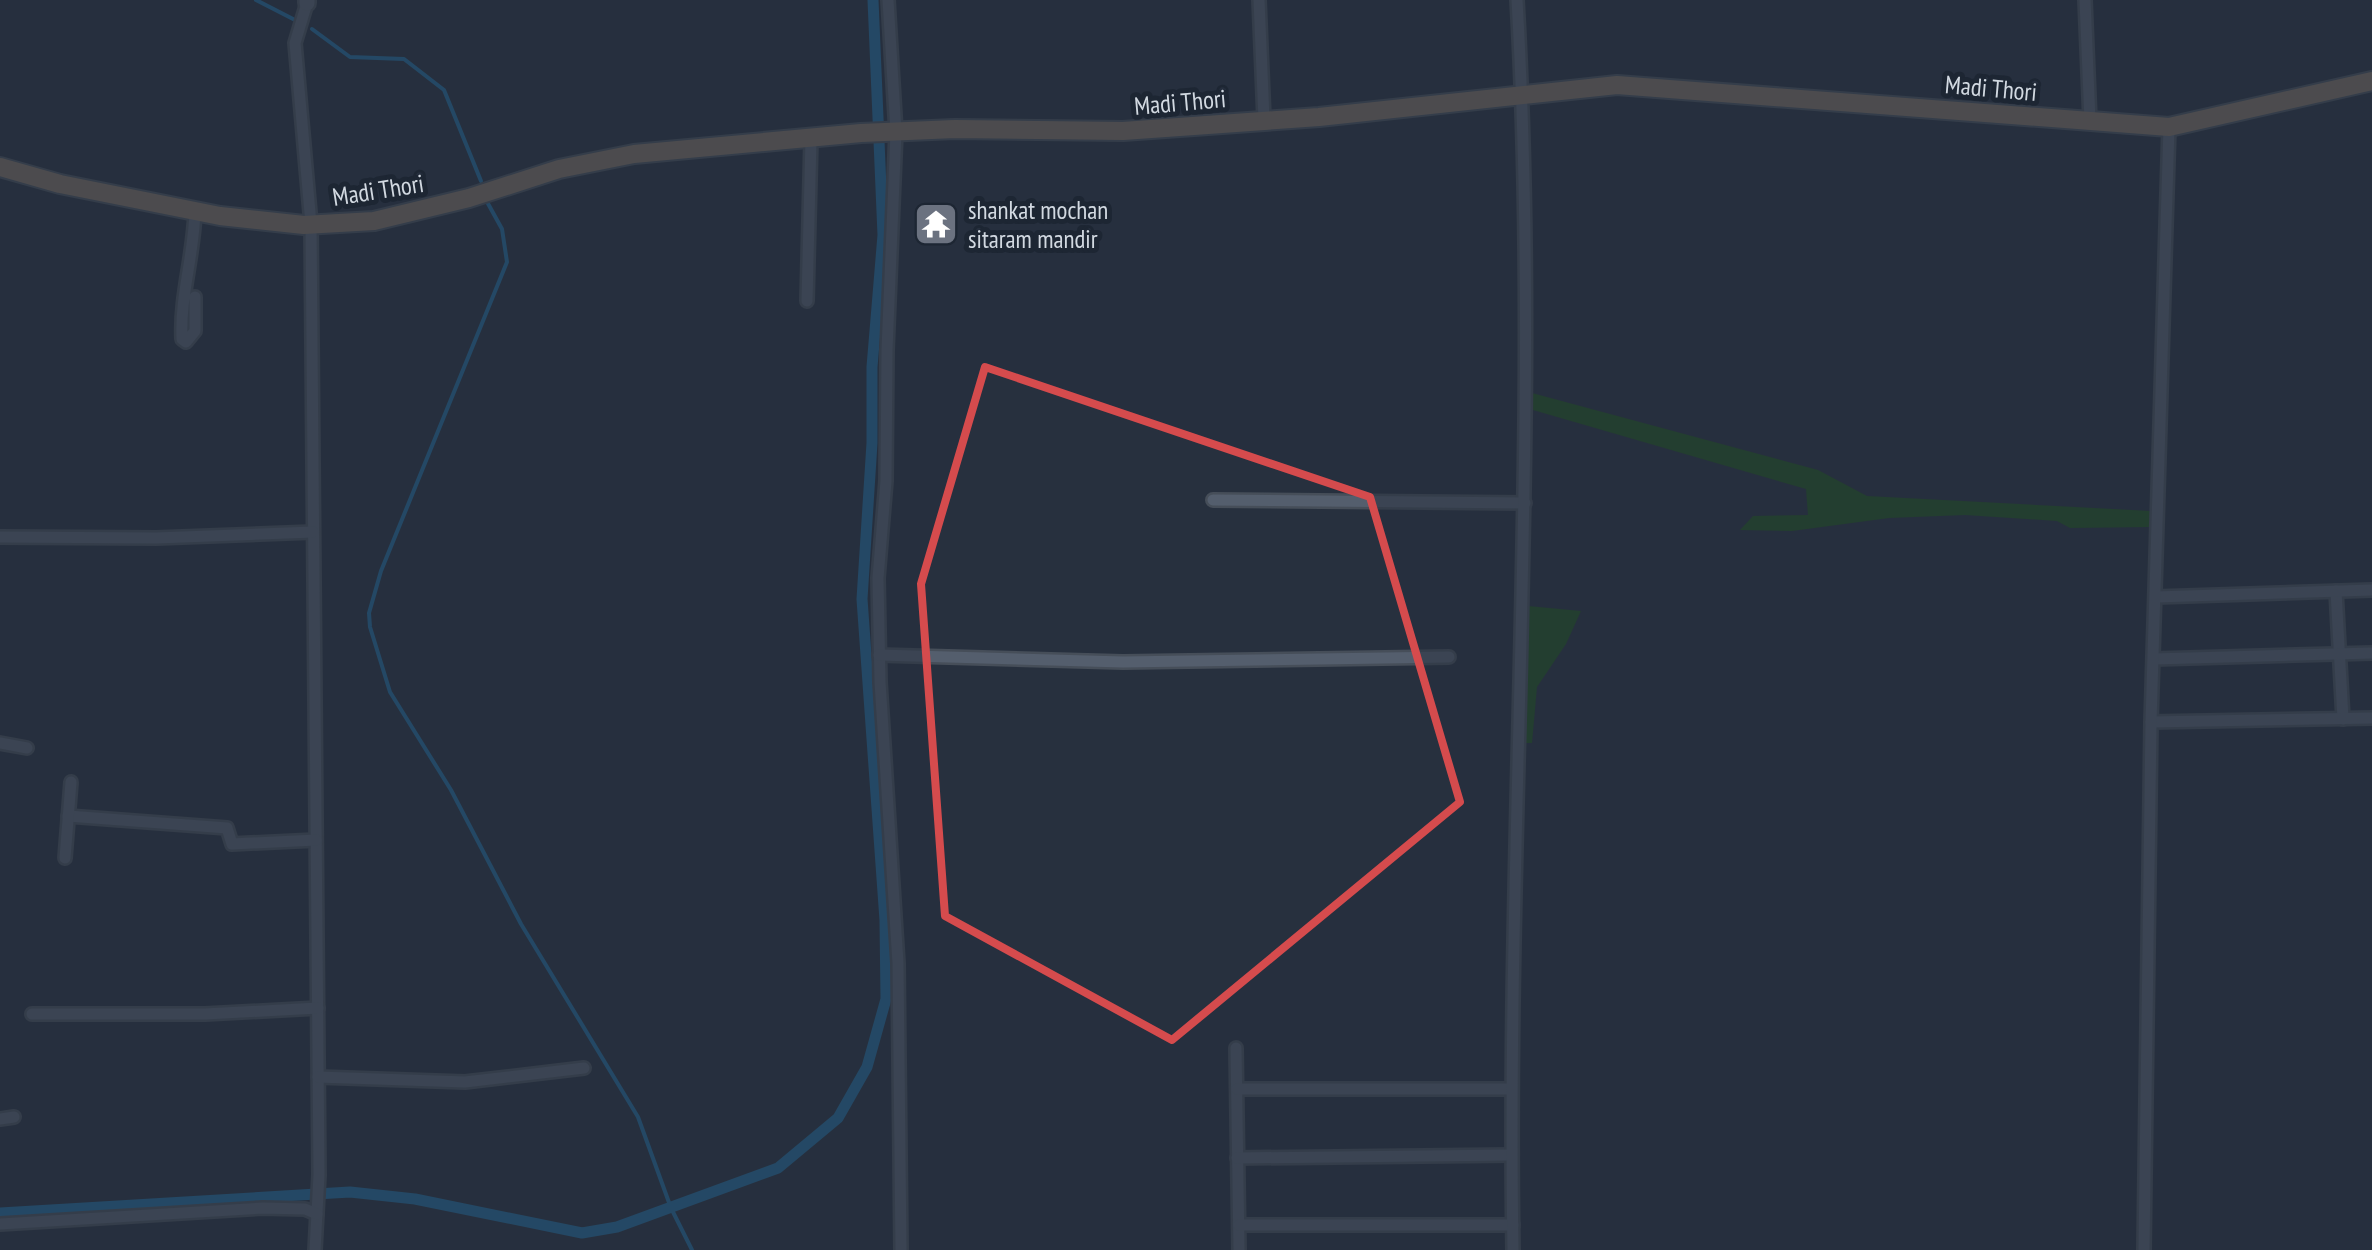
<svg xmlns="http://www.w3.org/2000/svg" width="2372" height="1250" font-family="'PT Sans Narrow',sans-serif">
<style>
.green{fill:#21501f}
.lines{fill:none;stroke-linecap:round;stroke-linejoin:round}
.stream{stroke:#236794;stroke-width:4}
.canal{stroke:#236794;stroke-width:11}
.minor-casing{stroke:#464e59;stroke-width:16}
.tertiary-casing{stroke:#464e59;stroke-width:20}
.secondary-casing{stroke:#464e59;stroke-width:22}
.minor{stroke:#545e6d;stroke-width:11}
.tertiary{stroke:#545e6d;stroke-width:15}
.secondary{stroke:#7a6e62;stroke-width:18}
.marked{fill:none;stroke:#d54b4d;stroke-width:8;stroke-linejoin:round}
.labels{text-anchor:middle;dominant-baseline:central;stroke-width:10;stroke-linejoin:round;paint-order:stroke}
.street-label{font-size:25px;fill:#d2d9e1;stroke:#1d2633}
.poi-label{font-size:25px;fill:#d2d9e1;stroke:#1d2633;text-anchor:start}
</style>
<rect width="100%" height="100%" fill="#27303e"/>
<!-- green -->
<g class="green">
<polygon points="1532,393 1818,470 1867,496 2151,511 2151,527 2070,528 2057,521 1965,515 1889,518 1792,531 1740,530 1753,516 1808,515 1806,489 1533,410"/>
<polygon points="1528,606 1581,611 1566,644 1537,687 1532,743 1524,743"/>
</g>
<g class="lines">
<!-- stream -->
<g class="stream">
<polyline points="256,0 295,20"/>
<polyline points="312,29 350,57 404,59 444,90 481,181"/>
<polyline points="486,200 502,229 507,262 381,571 369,613 370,627 390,692 451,790 521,924 638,1117 671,1208 692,1250"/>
</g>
<!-- canal -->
<polyline class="canal" points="0,1213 350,1192 415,1199 582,1233 617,1227 778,1168 838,1118 867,1067 886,999 885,920 862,599 872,443 872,367 883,235 873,0"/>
<!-- minor casing -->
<g class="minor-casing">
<g id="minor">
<polyline points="888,0 896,132 887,350 886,481 878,578 880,682 898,963 901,1250"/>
<polyline points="1259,0 1264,119"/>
<polyline points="2085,0 2090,121"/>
<polyline points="307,3 295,43 311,224 319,1175 315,1250"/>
<path d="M195 297V331L186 342 182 339C180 295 194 255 195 211"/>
<polyline points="807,301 811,139"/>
<polyline points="1213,500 1525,503"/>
<polyline points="0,537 156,538 313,532"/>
<polyline points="2336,591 2343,719"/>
<polyline points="2156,597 2372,590"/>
<polyline points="879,655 1123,662 1449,657"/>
<polyline points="2154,659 2372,653"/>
<polyline points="2151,722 2372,718"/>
<polyline points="0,743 27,748"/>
<polyline points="68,816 227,828 232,844 316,840"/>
<polyline points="65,858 71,782"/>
<polyline points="32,1014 205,1014 318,1008"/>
<polyline points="1236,1048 1239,1250"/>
<polyline points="318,1077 465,1082 584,1068"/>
<polyline points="1237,1089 1511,1089"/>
<polyline points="0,1119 14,1117"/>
<polyline points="1237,1158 1511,1155"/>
<polyline points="0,1224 263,1208 305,1209 317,1214"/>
<polyline points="1239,1225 1513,1225"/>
<path d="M1513 1250C1506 833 1541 417 1517 0"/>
<polyline points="2144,1250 2151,722 2169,127"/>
</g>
</g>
<!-- tertiary casing -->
<g class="tertiary-casing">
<polyline id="tertiary" points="307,0 307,3"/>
</g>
<!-- secondary casing -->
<g class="secondary-casing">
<polyline id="secondary" points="0,167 60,184 220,216 304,225 374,221 469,198 559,169 634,154 861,133 955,129 1123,131 1319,117 1617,85 2169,127 2372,81"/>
</g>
<!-- minor -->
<use href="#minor" class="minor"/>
<!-- tertiary -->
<use href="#tertiary" class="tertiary"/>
<!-- secondary -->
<use href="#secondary" class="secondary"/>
</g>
<!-- marked area -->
<path d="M0 0H2372V1250H0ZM985 367 1370 497 1460 802 1172 1040 945 916 921 584Z" fill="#27303e" fill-opacity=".55" fill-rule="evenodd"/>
<path class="marked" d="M985 367 1370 497 1460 802 1172 1040 945 916 921 584Z"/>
<!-- icons -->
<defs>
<g id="temple-square" transform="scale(2.25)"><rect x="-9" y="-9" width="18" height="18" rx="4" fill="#6b7280" stroke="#1d2633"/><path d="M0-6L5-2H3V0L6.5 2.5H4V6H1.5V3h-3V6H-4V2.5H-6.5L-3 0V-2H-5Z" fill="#fff"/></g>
</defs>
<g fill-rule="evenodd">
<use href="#temple-square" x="936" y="224"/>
</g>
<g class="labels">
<!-- street labels -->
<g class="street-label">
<text transform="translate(1991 88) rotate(5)">Madi Thori</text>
<text transform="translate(1180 102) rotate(-5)">Madi Thori</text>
<text transform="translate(378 190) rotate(-9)">Madi Thori</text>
</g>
<!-- poi labels -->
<g class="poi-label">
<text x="968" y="210">shankat mochan<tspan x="968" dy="29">sitaram mandir</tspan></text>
</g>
</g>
</svg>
